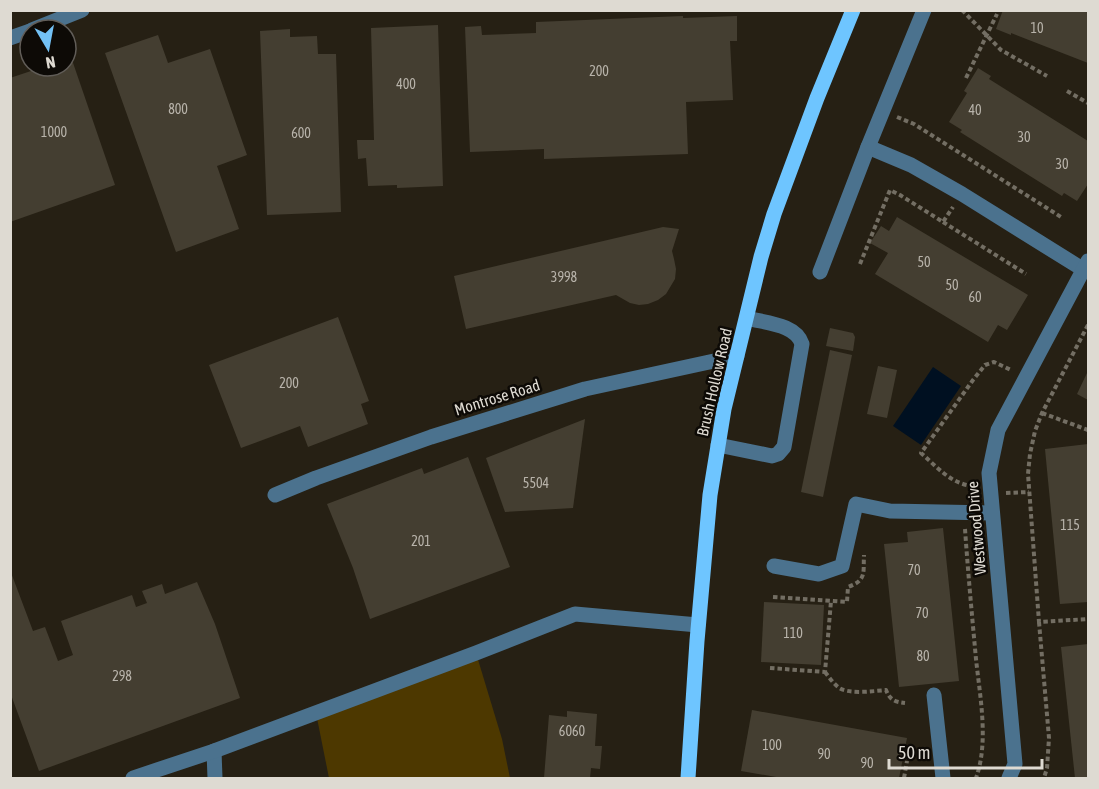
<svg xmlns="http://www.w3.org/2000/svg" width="1099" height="789" viewBox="0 0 1099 789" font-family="'Asap Condensed',sans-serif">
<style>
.green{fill:#4d3800}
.water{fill:#001021}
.building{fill:#443e31}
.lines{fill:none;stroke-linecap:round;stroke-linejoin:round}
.path{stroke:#736e63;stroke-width:4;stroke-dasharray:4.5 3;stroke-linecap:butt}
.minor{stroke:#4b728e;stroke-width:15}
.major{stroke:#6ec5ff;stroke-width:15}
.labels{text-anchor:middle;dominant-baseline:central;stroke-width:5;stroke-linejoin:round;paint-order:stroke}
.number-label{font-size:14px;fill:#b8b3aa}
.street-label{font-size:16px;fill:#dedad2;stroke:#0d0a06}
</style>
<rect width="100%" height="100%" fill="#262014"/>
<!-- green -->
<polygon class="green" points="476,653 502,739 510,778 329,778 316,713"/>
<!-- water -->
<polygon class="water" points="933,367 961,386 921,445 893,426"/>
<!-- building -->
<g class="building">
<polygon points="1003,10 1088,10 1088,63 1011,33 1011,35 996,29"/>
<polygon points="683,16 683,18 737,16 737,41 730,41 733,100 686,102 688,154 544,159 544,149 470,152 465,27 481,26 482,35 536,33 536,22"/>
<polygon points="438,25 443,186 397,188 397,185 368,186 366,158 358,159 357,140 374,140 371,28"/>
<polygon points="290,29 290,37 317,36 318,54 336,54 341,212 267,215 260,31"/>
<polygon points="158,35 168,63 210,49 247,155 217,166 239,229 176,252 105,53"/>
<polygon points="71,57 115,185 10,222 10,78 46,66 66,66 66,59"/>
<polygon points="978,68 991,76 989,79 1088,141 1088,184 1077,201 1064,193 1062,196 960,132 962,130 949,122 967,93 964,91"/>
<polygon points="897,217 1028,295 1007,330 998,325 988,342 875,274 888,253 870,243 881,226 889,231"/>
<polygon points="663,227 679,229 672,251 674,259 676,269 675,279 666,294 658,300 648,304 639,305 630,303 616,295 466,329 454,276"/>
<polygon points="338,317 369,401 361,404 368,424 308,447 300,426 241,448 209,365"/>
<polygon points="830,328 853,333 855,337 853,351 826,346"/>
<polygon points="830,350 852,355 823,497 801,492"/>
<polygon points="878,366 897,370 887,418 867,414"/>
<polygon points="1088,371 1088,400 1077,394"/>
<polygon points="585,419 573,508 505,512 486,458"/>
<polygon points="1088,444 1088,602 1060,604 1045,449"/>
<polygon points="468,457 510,567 370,619 353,568 327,504 422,468 424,474"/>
<polygon points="943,528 959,681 899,687 884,544 908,542 907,532"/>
<polygon points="10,570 33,631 45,627 58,661 73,655 61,621 132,595 136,607 147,603 142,591 162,584 165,594 197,582 215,624 240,698 39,771 10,692"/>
<polygon points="764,602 824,605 821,665 761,662"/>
<polygon points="1088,644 1088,778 1075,778 1061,647"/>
<polygon points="752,710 907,738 899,778 782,778 741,771"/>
<polygon points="567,711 597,714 595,746 602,746 600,769 591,768 590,778 544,778 549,715 567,717"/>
</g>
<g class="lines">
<!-- path -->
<g class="path">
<polyline points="962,10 1001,50 1047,76"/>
<polyline points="966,78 997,14"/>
<polyline points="1067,91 1088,103"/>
<polyline points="897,117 914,124 1061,217"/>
<polyline points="943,222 1026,274"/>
<polyline points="860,264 890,190 900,195 943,222 953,207"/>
<polyline points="1088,325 1042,413 1035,431 1030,454 1028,474 1039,622 1088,619"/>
<polyline points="1042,413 1088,430"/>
<path d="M974,486c-22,-1 -37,-19 -53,-33l52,-73 12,-15 9,-3 17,8"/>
<polyline points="1006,493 1029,492"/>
<path d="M965,529c3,43 7,87 11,130 4,38 13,83 0,119"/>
<path d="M773,597l74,5 1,-15c19,-7 15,-14 16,-32"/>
<polyline points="1039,622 1049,738 1047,768 1044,778"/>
<polyline points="770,668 825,672 831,601"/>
<path d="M825,672c4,5 8,11 13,15 9,8 36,4 48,3 4,10 9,12 19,13"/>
<polyline points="904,778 907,761"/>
</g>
<!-- minor -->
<g class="minor">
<polyline points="32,30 82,10"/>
<polyline points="10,38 30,31"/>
<polyline points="868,147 911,165 962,194 1084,270"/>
<polyline points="820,272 868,147 924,10"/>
<path d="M718,445l54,11 6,-2 6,-7 18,-103c-6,-20 -37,-21 -55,-26"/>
<polyline points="275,495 316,478 431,437 585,389 737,356"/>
<polyline points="774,566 819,574 842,566 856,504 890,511 992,513"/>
<polyline points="934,695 943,778"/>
<polyline points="214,751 215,778"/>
<polyline points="133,778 214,751 476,653 575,614 698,625"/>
<polyline points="1009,778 1015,764 989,473 998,430 1088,261"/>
</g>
<!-- major -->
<polyline class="major" points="688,778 697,641 710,495 724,409 761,257 774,214 817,98 853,10"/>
</g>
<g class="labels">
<!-- number labels -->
<g class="number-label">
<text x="1037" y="28">10</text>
<text x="599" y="71">200</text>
<text x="406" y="84">400</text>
<text x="178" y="109">800</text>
<text x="975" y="110">40</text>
<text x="54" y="132">1000</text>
<text x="301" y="133">600</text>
<text x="1024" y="137">30</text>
<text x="1062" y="164">30</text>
<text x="924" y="262">50</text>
<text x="564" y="277">3998</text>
<text x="952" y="285">50</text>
<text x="975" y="297">60</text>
<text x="289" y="383">200</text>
<text x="536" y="483">5504</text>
<text x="1070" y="525">115</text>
<text x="421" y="541">201</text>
<text x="914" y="570">70</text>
<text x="922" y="613">70</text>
<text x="793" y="633">110</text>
<text x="923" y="656">80</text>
<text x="122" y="676">298</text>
<text x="572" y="731">6060</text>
<text x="772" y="745">100</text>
<text x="824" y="754">90</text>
<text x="867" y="763">90</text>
</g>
<!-- street labels -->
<g class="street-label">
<text transform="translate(714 382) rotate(-77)">Brush Hollow Road</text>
<text transform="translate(497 397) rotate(-17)">Montrose Road</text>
<text transform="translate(976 528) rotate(-95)">Westwood Drive</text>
</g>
</g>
<!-- border -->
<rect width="1099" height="789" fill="none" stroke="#dedad2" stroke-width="24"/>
<!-- north arrow -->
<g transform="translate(48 48) rotate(170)"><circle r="28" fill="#0d0a06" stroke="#615d58" stroke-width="1.5"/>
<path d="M0-4.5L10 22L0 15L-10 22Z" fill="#73c1f5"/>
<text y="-9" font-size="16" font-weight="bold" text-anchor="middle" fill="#dedad2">N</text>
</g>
<!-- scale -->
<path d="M889 759v9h153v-9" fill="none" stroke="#dedad2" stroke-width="3"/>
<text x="898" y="759" font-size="18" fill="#dedad2" stroke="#0d0a06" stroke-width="4.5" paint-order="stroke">50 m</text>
</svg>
